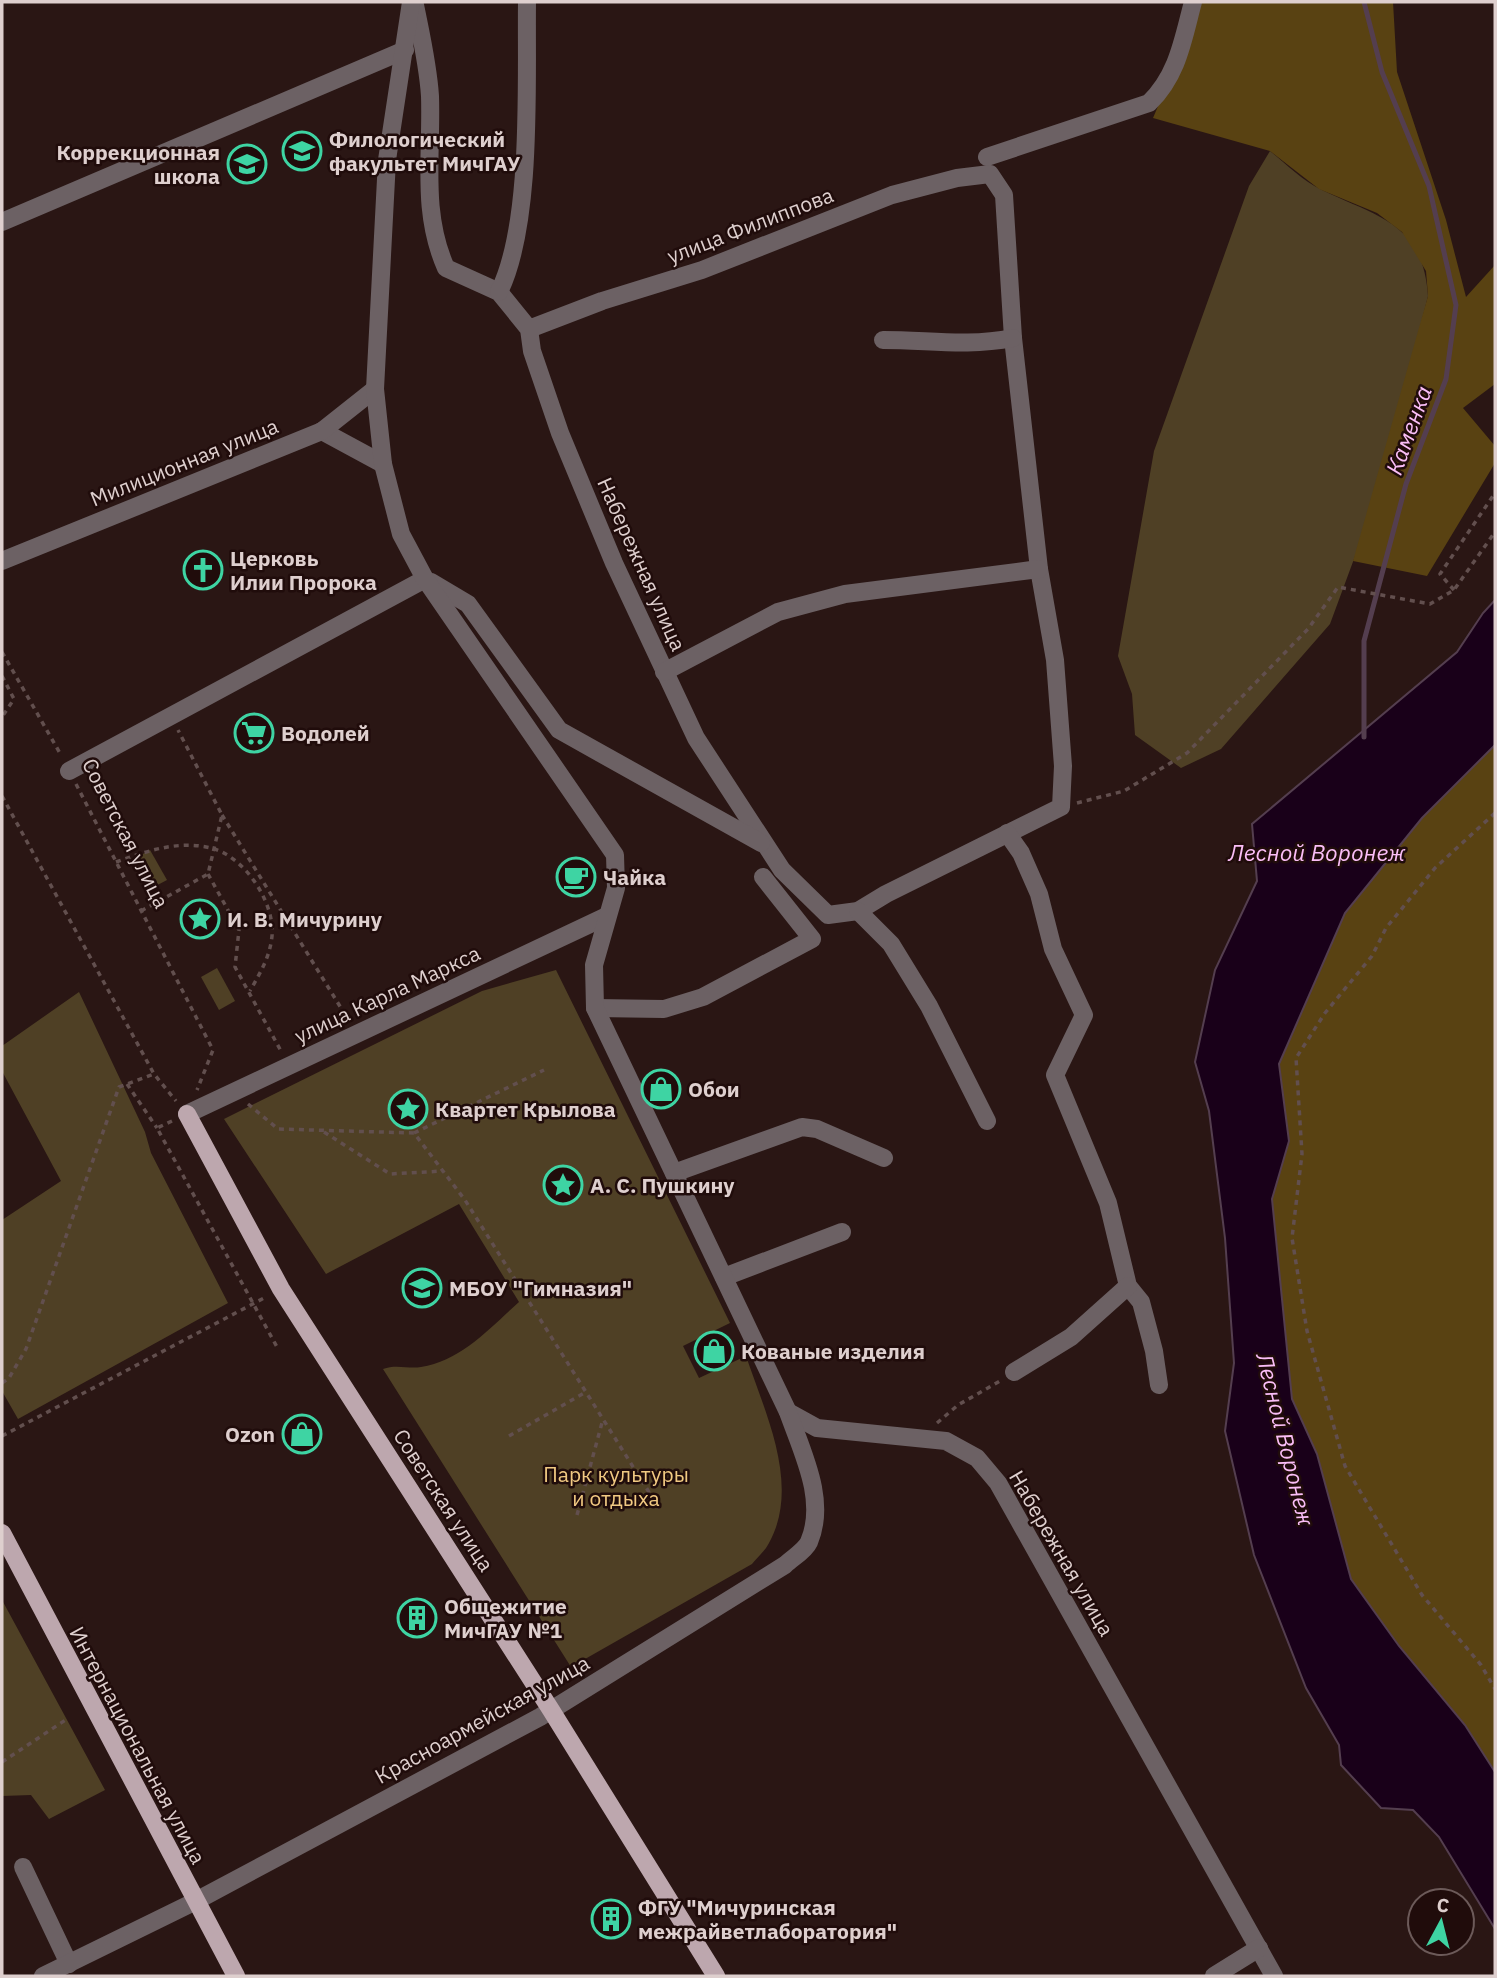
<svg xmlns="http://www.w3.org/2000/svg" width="1497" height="1978" viewBox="0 0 1497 1978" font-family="'IBM Plex Sans',sans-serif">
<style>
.green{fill:#4f4025}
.forest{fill:#594212}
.water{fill:#190019;stroke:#543e4f;stroke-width:2}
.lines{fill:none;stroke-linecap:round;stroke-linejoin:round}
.stream{stroke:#543e4f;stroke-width:5}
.path{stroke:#624f4e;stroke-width:3.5;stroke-dasharray:5 5;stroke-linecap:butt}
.minor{stroke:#6c6164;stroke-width:18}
.major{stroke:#bda7ae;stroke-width:18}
.labels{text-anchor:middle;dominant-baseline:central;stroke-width:5;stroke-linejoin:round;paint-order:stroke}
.poi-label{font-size:21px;font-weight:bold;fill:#decfce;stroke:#200c0b;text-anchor:start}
.street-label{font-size:21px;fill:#decfce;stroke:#200c0b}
.park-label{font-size:21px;fill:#f1c982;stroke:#200c0b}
.water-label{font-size:23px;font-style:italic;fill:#fabef7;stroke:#200c0b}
</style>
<rect width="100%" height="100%" fill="#2a1614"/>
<!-- green -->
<g class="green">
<path d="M1270,151c16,13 33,30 52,39 55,27 101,32 106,106l-50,198 -48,130 -109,125 -40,19 -46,-33 -3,-41 -14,-38 36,-205 95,-265z"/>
<polygon points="150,850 167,880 150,889 134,859"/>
<polygon points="217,968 235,1001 219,1010 201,977"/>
<path d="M556,970l174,353 -47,23 16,32 47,-22c19,57 55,129 23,187 -4,8 -12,15 -17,21l-181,103 -188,-298c13,-5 25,0 38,-2 40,-6 69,-39 98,-65l-60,-98 -133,70 -102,-155 258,-128z"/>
<polygon points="79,992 145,1132 151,1153 228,1303 18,1419 2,1391 2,1220 61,1181 2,1071 2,1046"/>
<polygon points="2,1600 105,1790 49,1819 31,1795 2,1796"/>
</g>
<!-- forest -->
<g class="forest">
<polygon points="1202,2 1393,2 1397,72 1446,220 1466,297 1495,265 1495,384 1463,408 1495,446 1495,463 1427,576 1353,561 1428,296 1426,271 1402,232 1377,213 1319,189 1270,151 1153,118"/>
<polygon points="1495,745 1495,1773 1465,1725 1398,1646 1351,1579 1317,1454 1292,1399 1272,1199 1289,1141 1279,1064 1345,913 1422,818"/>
</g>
<!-- water -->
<polygon class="water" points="1495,600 1495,745 1422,818 1345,913 1279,1064 1289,1141 1272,1199 1292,1399 1317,1454 1351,1579 1399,1646 1465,1725 1495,1772 1495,1929 1439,1837 1413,1810 1381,1808 1341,1765 1339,1745 1306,1688 1254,1555 1225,1431 1234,1363 1225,1238 1209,1111 1195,1062 1215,970 1257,881 1252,824 1457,652 1483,613"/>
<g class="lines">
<!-- stream -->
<polyline class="stream" points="1364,737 1364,641 1406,484 1446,379 1456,305 1429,186 1382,72 1364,2"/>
<!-- path -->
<g class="path">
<polyline points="1454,590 1440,574 1495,493"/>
<polyline points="2,652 61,755"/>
<polyline points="2,676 14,699 2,717"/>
<polyline points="76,784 213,1050 197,1090"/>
<polyline points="2,796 154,1074 176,1101"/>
<polyline points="1077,803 1124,791 1187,753 1308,629 1338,587 1430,604 1454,590 1495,532"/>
<polyline points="1495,813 1435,868 1386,928 1372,956 1325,1013 1296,1058 1302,1154 1292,1238 1307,1331 1345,1466 1422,1595 1481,1665 1495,1689"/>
<polyline points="222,815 349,1021"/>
<path d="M116,862c31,-11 62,-22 95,-14 33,8 64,54 61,88 -2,21 -12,37 -22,55"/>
<polyline points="208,874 239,930 235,967 281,1051"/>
<polyline points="141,911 208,874 222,815 178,730"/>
<polyline points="127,1084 157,1128"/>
<polyline points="248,1104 278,1129 414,1133 465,1200 659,1508"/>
<polyline points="172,1121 157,1128 277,1347"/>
<polyline points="324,1132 390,1174 443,1171"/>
<polyline points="414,1133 544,1070"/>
<polyline points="2,1383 9,1378 26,1349 119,1087 154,1074"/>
<polyline points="937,1423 958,1405 1000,1381"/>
<polyline points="2,1436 266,1297"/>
<polyline points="509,1436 586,1392"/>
<polyline points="577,1515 603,1419"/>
<polyline points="2,1762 67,1719"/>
</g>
<!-- minor -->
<g class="minor">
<path d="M415,5c6,30 13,60 15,91 2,60 -9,116 16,172l53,24 30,37 3,22 28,82 54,130 82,175 86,132 46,45 30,-4 28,-17 175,-87 2,-41 -8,-106 -16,-91 -26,-231 -9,-143 -14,-21 -33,4 -65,17 -190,75 -100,31 -73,28"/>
<path d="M987,157l162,-54c29,-28 34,-64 44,-101"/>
<polyline points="2,222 405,50"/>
<path d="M499,292c34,-69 27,-211 28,-290"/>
<path d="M883,340c47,0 83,7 130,-2"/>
<polyline points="322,431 383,464"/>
<polyline points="2,561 322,431 375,389"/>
<polyline points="431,582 468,604 559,730 761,843"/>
<polyline points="664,672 778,612 845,594 1039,569"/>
<polyline points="69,771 425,579"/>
<polyline points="1007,833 1021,853 1039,894 1053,949 1084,1015 1055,1075 1108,1203 1128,1286 1141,1302 1154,1351 1159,1385"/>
<polyline points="858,911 891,944 929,1006 987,1121"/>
<polyline points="595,1008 664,1009 703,997 812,939 763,877"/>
<polyline points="187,1114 607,916"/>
<polyline points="674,1173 802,1127 817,1129 884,1158"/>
<polyline points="724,1277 842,1232"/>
<polyline points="1014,1372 1071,1337 1128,1286"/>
<polyline points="788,1412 817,1428 946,1441 977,1458 998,1483 1274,1976"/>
<polyline points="23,1867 69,1964"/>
<path d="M43,1976l151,-74 346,-185 245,-152c7,-7 20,-14 24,-23 18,-42 -7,-90 -21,-130l-193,-404 -1,-43 22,-77 -1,-33 -190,-276 -24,-45 -18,-70 -8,-75 12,-229 24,-158"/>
<polyline points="1214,1976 1259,1948"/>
</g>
<!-- major -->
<g class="major">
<polyline points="187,1114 281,1289 551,1710 716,1976"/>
<polyline points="2,1533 236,1976"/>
</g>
</g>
<!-- icons -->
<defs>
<symbol id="university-ring" viewBox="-11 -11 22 22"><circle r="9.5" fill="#200c0b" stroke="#3ed4a3" stroke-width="1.5"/><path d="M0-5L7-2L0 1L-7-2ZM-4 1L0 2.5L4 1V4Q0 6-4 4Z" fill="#3ed4a3"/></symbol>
<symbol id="school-ring" viewBox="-11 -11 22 22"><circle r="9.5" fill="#200c0b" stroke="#3ed4a3" stroke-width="1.5"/><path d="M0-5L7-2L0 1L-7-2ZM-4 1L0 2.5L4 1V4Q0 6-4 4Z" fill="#3ed4a3"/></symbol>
<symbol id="church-ring" viewBox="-11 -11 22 22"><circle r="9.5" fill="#200c0b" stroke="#3ed4a3" stroke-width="1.5"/><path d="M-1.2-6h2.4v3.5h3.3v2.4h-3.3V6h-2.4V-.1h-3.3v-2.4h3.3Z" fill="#3ed4a3"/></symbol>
<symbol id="supermarket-ring" viewBox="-11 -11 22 22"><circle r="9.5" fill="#200c0b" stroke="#3ed4a3" stroke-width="1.5"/><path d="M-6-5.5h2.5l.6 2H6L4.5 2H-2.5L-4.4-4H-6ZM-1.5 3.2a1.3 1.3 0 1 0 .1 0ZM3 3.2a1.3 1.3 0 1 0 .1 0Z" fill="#3ed4a3"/></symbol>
<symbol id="cafe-ring" viewBox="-11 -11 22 22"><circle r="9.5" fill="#200c0b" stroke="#3ed4a3" stroke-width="1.5"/><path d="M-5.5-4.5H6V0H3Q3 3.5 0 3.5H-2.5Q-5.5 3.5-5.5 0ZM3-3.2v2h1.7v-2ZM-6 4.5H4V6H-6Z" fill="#3ed4a3"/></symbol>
<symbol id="sight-ring" viewBox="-11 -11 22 22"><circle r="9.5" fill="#200c0b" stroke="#3ed4a3" stroke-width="1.5"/><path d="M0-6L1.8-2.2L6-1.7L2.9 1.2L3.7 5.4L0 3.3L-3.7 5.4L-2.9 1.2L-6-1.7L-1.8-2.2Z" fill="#3ed4a3"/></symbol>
<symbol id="shop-ring" viewBox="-11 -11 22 22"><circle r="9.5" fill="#200c0b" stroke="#3ed4a3" stroke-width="1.5"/><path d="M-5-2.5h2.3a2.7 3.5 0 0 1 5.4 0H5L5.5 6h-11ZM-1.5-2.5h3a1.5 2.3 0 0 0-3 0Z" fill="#3ed4a3"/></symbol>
<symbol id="building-ring" viewBox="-11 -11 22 22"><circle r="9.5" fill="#200c0b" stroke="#3ed4a3" stroke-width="1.5"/><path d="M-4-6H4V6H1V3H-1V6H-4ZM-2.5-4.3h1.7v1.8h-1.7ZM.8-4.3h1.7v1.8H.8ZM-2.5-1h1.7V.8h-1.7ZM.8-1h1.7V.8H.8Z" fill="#3ed4a3"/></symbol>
</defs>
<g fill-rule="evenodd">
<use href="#university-ring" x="280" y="129" width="44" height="44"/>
<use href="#school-ring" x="225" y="142" width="44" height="44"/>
<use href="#church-ring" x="181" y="548" width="44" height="44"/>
<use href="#supermarket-ring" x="232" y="711" width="44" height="44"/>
<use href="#cafe-ring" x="554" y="855" width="44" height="44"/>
<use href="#sight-ring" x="178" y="897" width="44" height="44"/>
<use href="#shop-ring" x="639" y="1067" width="44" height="44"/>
<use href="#sight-ring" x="386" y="1087" width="44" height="44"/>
<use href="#sight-ring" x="541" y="1163" width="44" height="44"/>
<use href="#school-ring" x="400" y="1266" width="44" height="44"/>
<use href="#shop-ring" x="692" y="1329" width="44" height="44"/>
<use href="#shop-ring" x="280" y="1412" width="44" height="44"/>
<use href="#building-ring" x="395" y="1596" width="44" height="44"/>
<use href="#building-ring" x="589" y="1897" width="44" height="44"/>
</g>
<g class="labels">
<!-- poi labels -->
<g class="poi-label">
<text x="329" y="139">Филологический<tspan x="329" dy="24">факультет МичГАУ</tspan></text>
<text x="220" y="152" text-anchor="end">Коррекционная<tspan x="220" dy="24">школа</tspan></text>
<text x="230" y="558">Церковь<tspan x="230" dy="24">Илии Пророка</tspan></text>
<text x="281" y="733">Водолей</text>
<text x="603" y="877">Чайка</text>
<text x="227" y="919">И. В. Мичурину</text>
<text x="688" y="1089">Обои</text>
<text x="435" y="1109">Квартет Крылова</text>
<text x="590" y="1185">А. С. Пушкину</text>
<text x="449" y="1288">МБОУ "Гимназия"</text>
<text x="741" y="1351">Кованые изделия</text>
<text x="275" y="1434" text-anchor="end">Ozon</text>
<text x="444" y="1606">Общежитие<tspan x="444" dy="24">МичГАУ №1</tspan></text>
<text x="638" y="1907">ФГУ "Мичуринская<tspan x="638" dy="24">межрайветлаборатория"</tspan></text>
</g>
<!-- street labels -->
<g class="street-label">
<text transform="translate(750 225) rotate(-21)">улица Филиппова</text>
<text transform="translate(184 462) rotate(-22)">Милиционная улица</text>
<text transform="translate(642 564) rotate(66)">Набережная улица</text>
<text transform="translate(126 833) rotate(63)">Советская улица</text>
<text transform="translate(387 994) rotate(-25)">улица Карла Маркса</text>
<text transform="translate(444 1500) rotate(57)">Советская улица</text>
<text transform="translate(1062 1553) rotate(60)">Набережная улица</text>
<text transform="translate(482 1719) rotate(-29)">Красноармейская улица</text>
<text transform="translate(138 1745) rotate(62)">Интернациональная улица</text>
</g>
<!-- park labels -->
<g class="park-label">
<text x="616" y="1474">Парк культуры<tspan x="616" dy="24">и отдыха</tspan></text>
</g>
<!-- water labels -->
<g class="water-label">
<text transform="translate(1408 430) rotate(-70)">Каменка</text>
<text x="1317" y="852">Лесной Воронеж</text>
<text transform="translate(1286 1439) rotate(76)">Лесной Воронеж</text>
</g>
</g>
<!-- border -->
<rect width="1497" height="1978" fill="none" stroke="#decfce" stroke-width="7"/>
<!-- north arrow -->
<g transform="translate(1441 1922) rotate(7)"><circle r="33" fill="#200c0b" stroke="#6c5a59" stroke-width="2"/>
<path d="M0-5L12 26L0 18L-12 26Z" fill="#3ed4a3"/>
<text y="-10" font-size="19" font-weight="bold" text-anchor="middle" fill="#decfce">С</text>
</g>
</svg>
